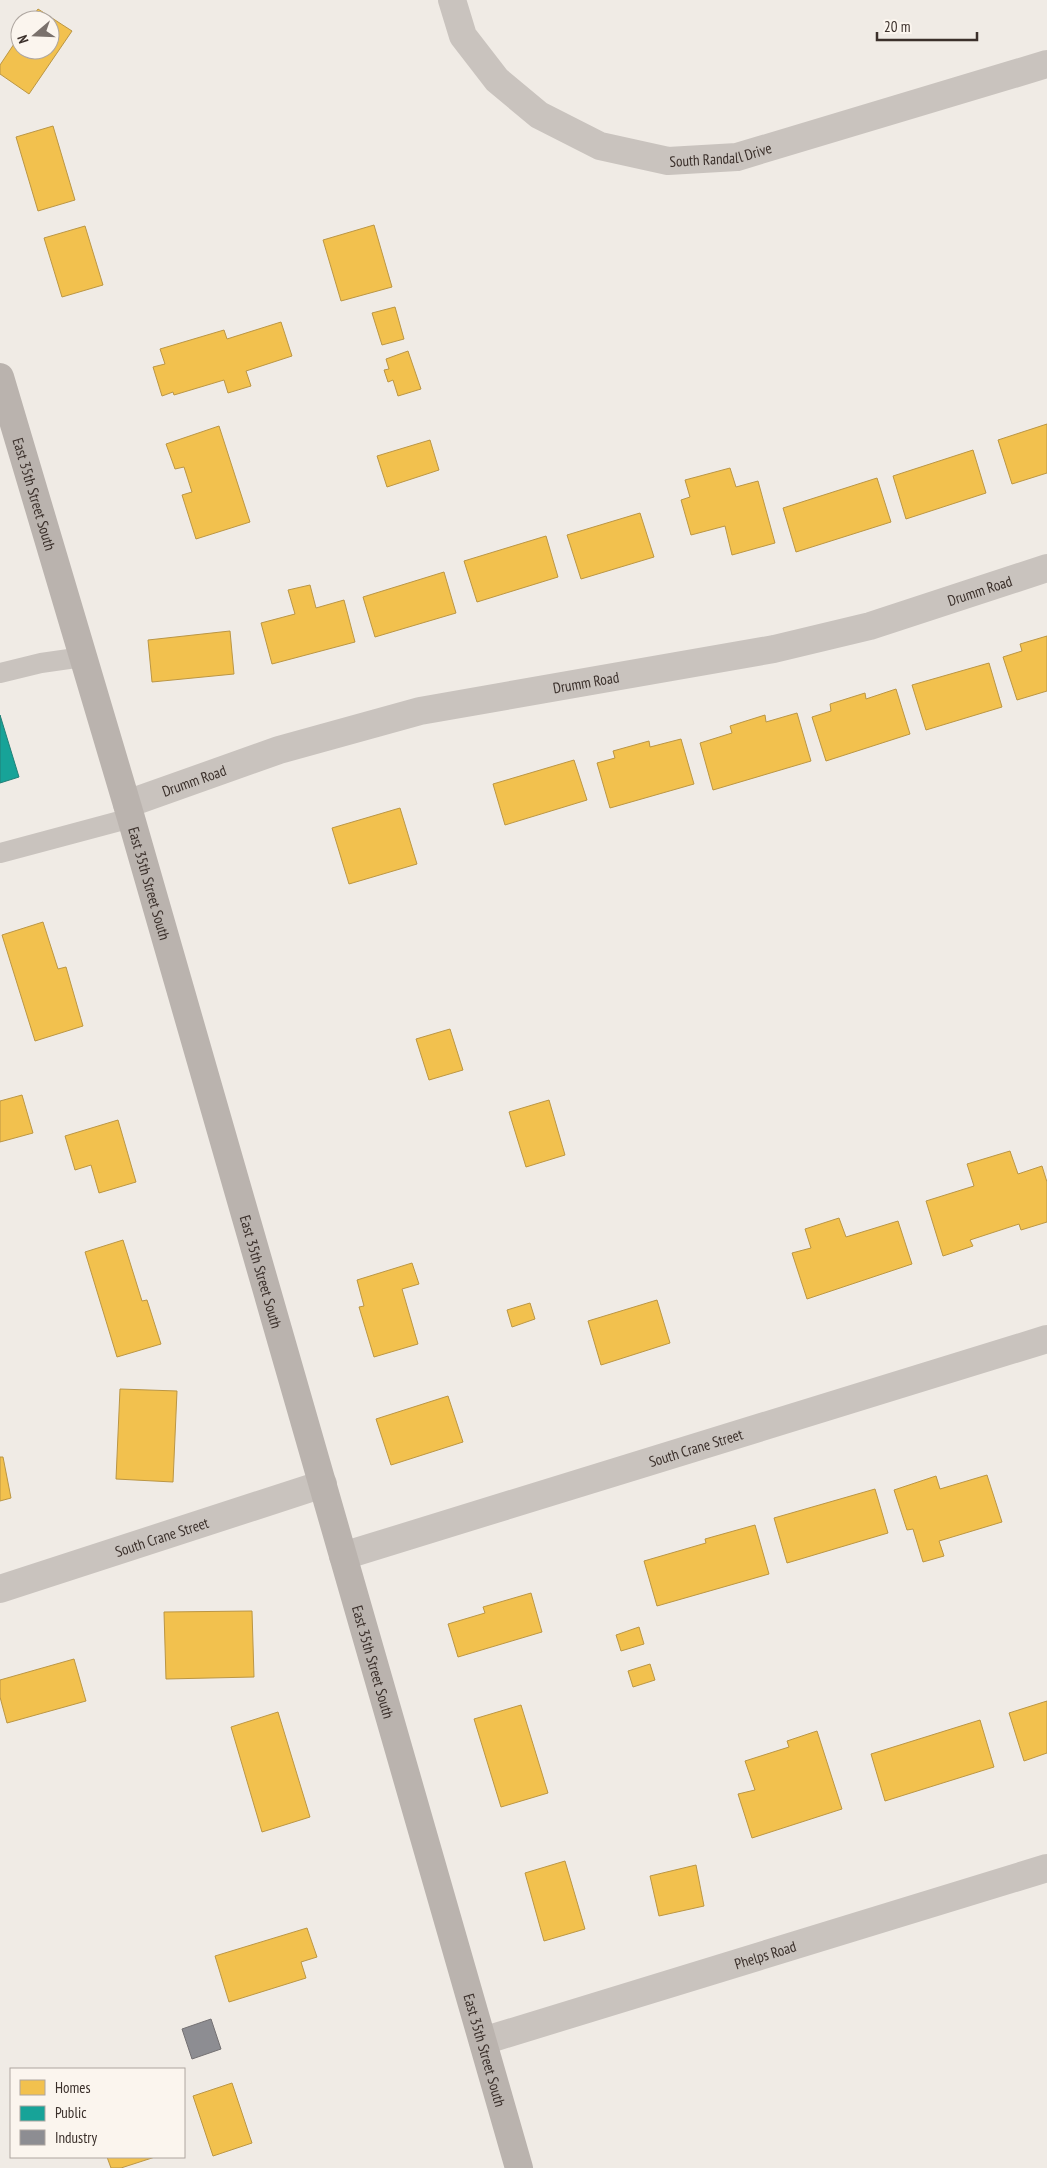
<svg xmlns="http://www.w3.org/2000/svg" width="1047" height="2168" viewBox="0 0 1047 2168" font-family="'PT Sans Narrow',sans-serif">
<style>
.homes{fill:#f2c14e;stroke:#bb9644}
.public{fill:#17a398;stroke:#228077}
.industry{fill:#8d8d92;stroke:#747173}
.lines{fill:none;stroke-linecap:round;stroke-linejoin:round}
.service{stroke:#c9c3be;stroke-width:20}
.minor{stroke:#c9c3be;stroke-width:28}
.tertiary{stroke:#c9c3be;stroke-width:28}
.secondary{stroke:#bab3ae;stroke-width:28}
.labels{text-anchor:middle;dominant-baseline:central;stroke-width:5;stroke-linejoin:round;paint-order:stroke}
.street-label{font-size:15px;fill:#3b302b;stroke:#fbf5ee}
</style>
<rect width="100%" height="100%" fill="#f0ebe5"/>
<!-- homes -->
<g class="homes">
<polygon points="38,9 72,31 29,94 0,74 0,65 20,35 20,50 50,50 50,20 30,20"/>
<polygon points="53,126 75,200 38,211 16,137"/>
<polygon points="374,225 392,287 341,301 323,240"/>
<polygon points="85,226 103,285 62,297 44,238"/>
<polygon points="395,307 404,339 382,345 372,313"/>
<polygon points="281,322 292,356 246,371 251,386 228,393 224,380 174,395 173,392 162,396 153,367 165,364 160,349 224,330 227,339"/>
<polygon points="408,351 421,389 398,396 393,380 388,382 384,370 389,369 386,359"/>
<polygon points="1047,424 1047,473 1012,484 998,440"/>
<polygon points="219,426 250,522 196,539 182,495 192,492 184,467 175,469 166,444"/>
<polygon points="430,440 439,470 387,487 377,456"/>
<polygon points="973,450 986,493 906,519 893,476"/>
<polygon points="730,468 736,487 758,481 775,543 732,555 725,526 691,535 681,500 690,497 685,480"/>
<polygon points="877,478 891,522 796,552 783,508"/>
<polygon points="640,513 654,557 581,579 567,535"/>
<polygon points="546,536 558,577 477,602 464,561"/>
<polygon points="444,572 456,613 375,637 363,597"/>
<polygon points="310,585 316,608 344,600 355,642 272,664 261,623 295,614 288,590"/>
<polygon points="230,631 234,674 152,682 148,640"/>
<polygon points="1047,636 1047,691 1017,700 1003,657 1022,651 1020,644"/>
<polygon points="989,663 1002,707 926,730 912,685"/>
<polygon points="896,689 910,734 826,761 812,717 831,711 830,704 865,693 866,699"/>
<polygon points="797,713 811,761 713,790 700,743 732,733 730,726 765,715 766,722"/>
<polygon points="681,739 694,784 610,808 597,763 615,758 613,751 649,741 650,747"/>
<polygon points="574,760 587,800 505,825 493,784"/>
<polygon points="400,808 417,864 349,884 332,828"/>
<polygon points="43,922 58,969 66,967 83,1026 35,1041 2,935"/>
<polygon points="450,1029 463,1070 429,1080 416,1039"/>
<polygon points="22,1095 33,1133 0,1142 0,1101"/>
<polygon points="549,1100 565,1155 526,1167 509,1112"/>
<polygon points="118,1120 136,1182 99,1193 91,1165 75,1170 65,1136"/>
<polygon points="1010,1151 1018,1174 1042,1166 1047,1182 1047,1222 1021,1230 1019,1224 970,1240 973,1246 943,1256 926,1201 974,1186 967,1164"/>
<polygon points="839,1218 846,1237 898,1221 912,1264 807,1299 792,1253 811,1248 805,1229"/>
<polygon points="123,1240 142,1301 147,1300 161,1344 117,1357 85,1252"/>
<polygon points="412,1263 419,1284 402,1289 418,1344 374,1357 359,1307 364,1306 357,1280"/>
<polygon points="657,1300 670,1343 601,1365 588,1321"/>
<polygon points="530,1303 535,1319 512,1327 507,1310"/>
<polygon points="120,1389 177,1391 173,1482 116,1479"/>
<polygon points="448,1396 463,1442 391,1465 376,1419"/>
<polygon points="0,1457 3,1457 11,1498 0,1501"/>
<polygon points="987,1475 1002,1522 939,1541 944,1556 923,1562 913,1529 907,1530 894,1490 936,1476 940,1489"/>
<polygon points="875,1489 888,1533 787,1563 774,1518"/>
<polygon points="755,1525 769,1574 657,1606 644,1561 706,1543 705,1539"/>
<polygon points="531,1593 542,1632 458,1657 448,1624 485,1613 483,1607"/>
<polygon points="252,1611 254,1677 166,1679 164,1612"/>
<polygon points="639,1627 644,1644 621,1651 616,1635"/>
<polygon points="74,1659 86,1701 7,1723 0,1697 0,1680"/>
<polygon points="650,1664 655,1680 633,1687 628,1671"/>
<polygon points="1047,1701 1047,1753 1024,1761 1009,1713"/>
<polygon points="521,1705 548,1793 501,1807 474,1719"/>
<polygon points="278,1712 310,1817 262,1832 231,1727"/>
<polygon points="980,1720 994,1767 885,1801 871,1754"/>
<polygon points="817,1731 842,1809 752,1838 738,1794 755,1790 745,1761 789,1747 787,1741"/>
<polygon points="565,1861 585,1929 544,1941 525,1873"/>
<polygon points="696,1865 704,1906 659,1916 650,1876"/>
<polygon points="307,1928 317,1957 301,1962 306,1978 229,2002 215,1956"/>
<polygon points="232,2083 252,2143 213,2156 193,2096"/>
<polygon points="107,2157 155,2157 121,2168 111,2168"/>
</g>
<!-- public -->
<polygon class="public" points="0,715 19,777 0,783"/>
<!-- industry -->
<polygon class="industry" points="211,2019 221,2049 192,2059 182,2029"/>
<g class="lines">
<!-- service -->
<g class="service">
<polyline points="0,673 41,663 83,657"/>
<polyline points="0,853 131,818"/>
</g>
<!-- minor -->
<g class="minor">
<path id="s1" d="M452,0l11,36 34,44 42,35 61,31 68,15 69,-4 310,-93"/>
<path id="s2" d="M127,804l152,-54 141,-39 354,-62 96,-23 177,-58"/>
<path id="s3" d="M343,1556l704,-217"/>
<path id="s4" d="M0,1589l323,-105"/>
</g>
<!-- tertiary -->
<path class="tertiary" id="s5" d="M483,2041l564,-173"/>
<!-- secondary -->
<path class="secondary" id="s6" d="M0,377l131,441 388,1350"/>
</g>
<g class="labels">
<!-- street labels -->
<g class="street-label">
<text stroke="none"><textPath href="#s1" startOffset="339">South Randall Drive</textPath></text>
<text stroke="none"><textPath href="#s6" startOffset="122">East 35th Street South</textPath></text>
<text stroke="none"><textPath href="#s2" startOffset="881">Drumm Road</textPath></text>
<text stroke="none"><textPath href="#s2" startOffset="476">Drumm Road</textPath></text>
<text stroke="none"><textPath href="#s2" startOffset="71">Drumm Road</textPath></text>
<text stroke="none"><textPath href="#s6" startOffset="528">East 35th Street South</textPath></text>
<text stroke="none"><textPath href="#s6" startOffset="932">East 35th Street South</textPath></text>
<text stroke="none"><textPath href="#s3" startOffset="369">South Crane Street</textPath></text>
<text stroke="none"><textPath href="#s4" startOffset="170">South Crane Street</textPath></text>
<text stroke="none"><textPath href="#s6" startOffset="1338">East 35th Street South</textPath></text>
<text stroke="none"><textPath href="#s5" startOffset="295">Phelps Road</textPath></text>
<text stroke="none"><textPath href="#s6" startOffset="1742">East 35th Street South</textPath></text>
</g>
</g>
<!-- legend -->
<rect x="10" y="2068" width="175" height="90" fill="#fbf5ee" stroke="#aea6a0"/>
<rect x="20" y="2080" width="25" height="15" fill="#f2c14e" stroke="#aea6a0"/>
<text x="55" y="2093" font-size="15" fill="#3b302b">Homes</text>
<rect x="20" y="2106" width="25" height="15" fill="#17a398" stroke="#aea6a0"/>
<text x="55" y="2118" font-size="15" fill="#3b302b">Public</text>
<rect x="20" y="2130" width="25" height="15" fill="#8d8d92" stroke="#aea6a0"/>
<text x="55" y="2143" font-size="15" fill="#3b302b">Industry</text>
<!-- north arrow -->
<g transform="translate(35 35) rotate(251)"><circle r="24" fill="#fbf5ee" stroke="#aea6a0"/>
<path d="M0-4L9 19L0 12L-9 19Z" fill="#7a716c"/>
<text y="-8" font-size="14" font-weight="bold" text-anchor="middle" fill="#3b302b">N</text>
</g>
<!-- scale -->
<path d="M877 32v8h100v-8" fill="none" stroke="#3b302b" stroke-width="2.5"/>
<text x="884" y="32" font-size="15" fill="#3b302b" stroke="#fbf5ee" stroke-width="4" paint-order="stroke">20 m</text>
</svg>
